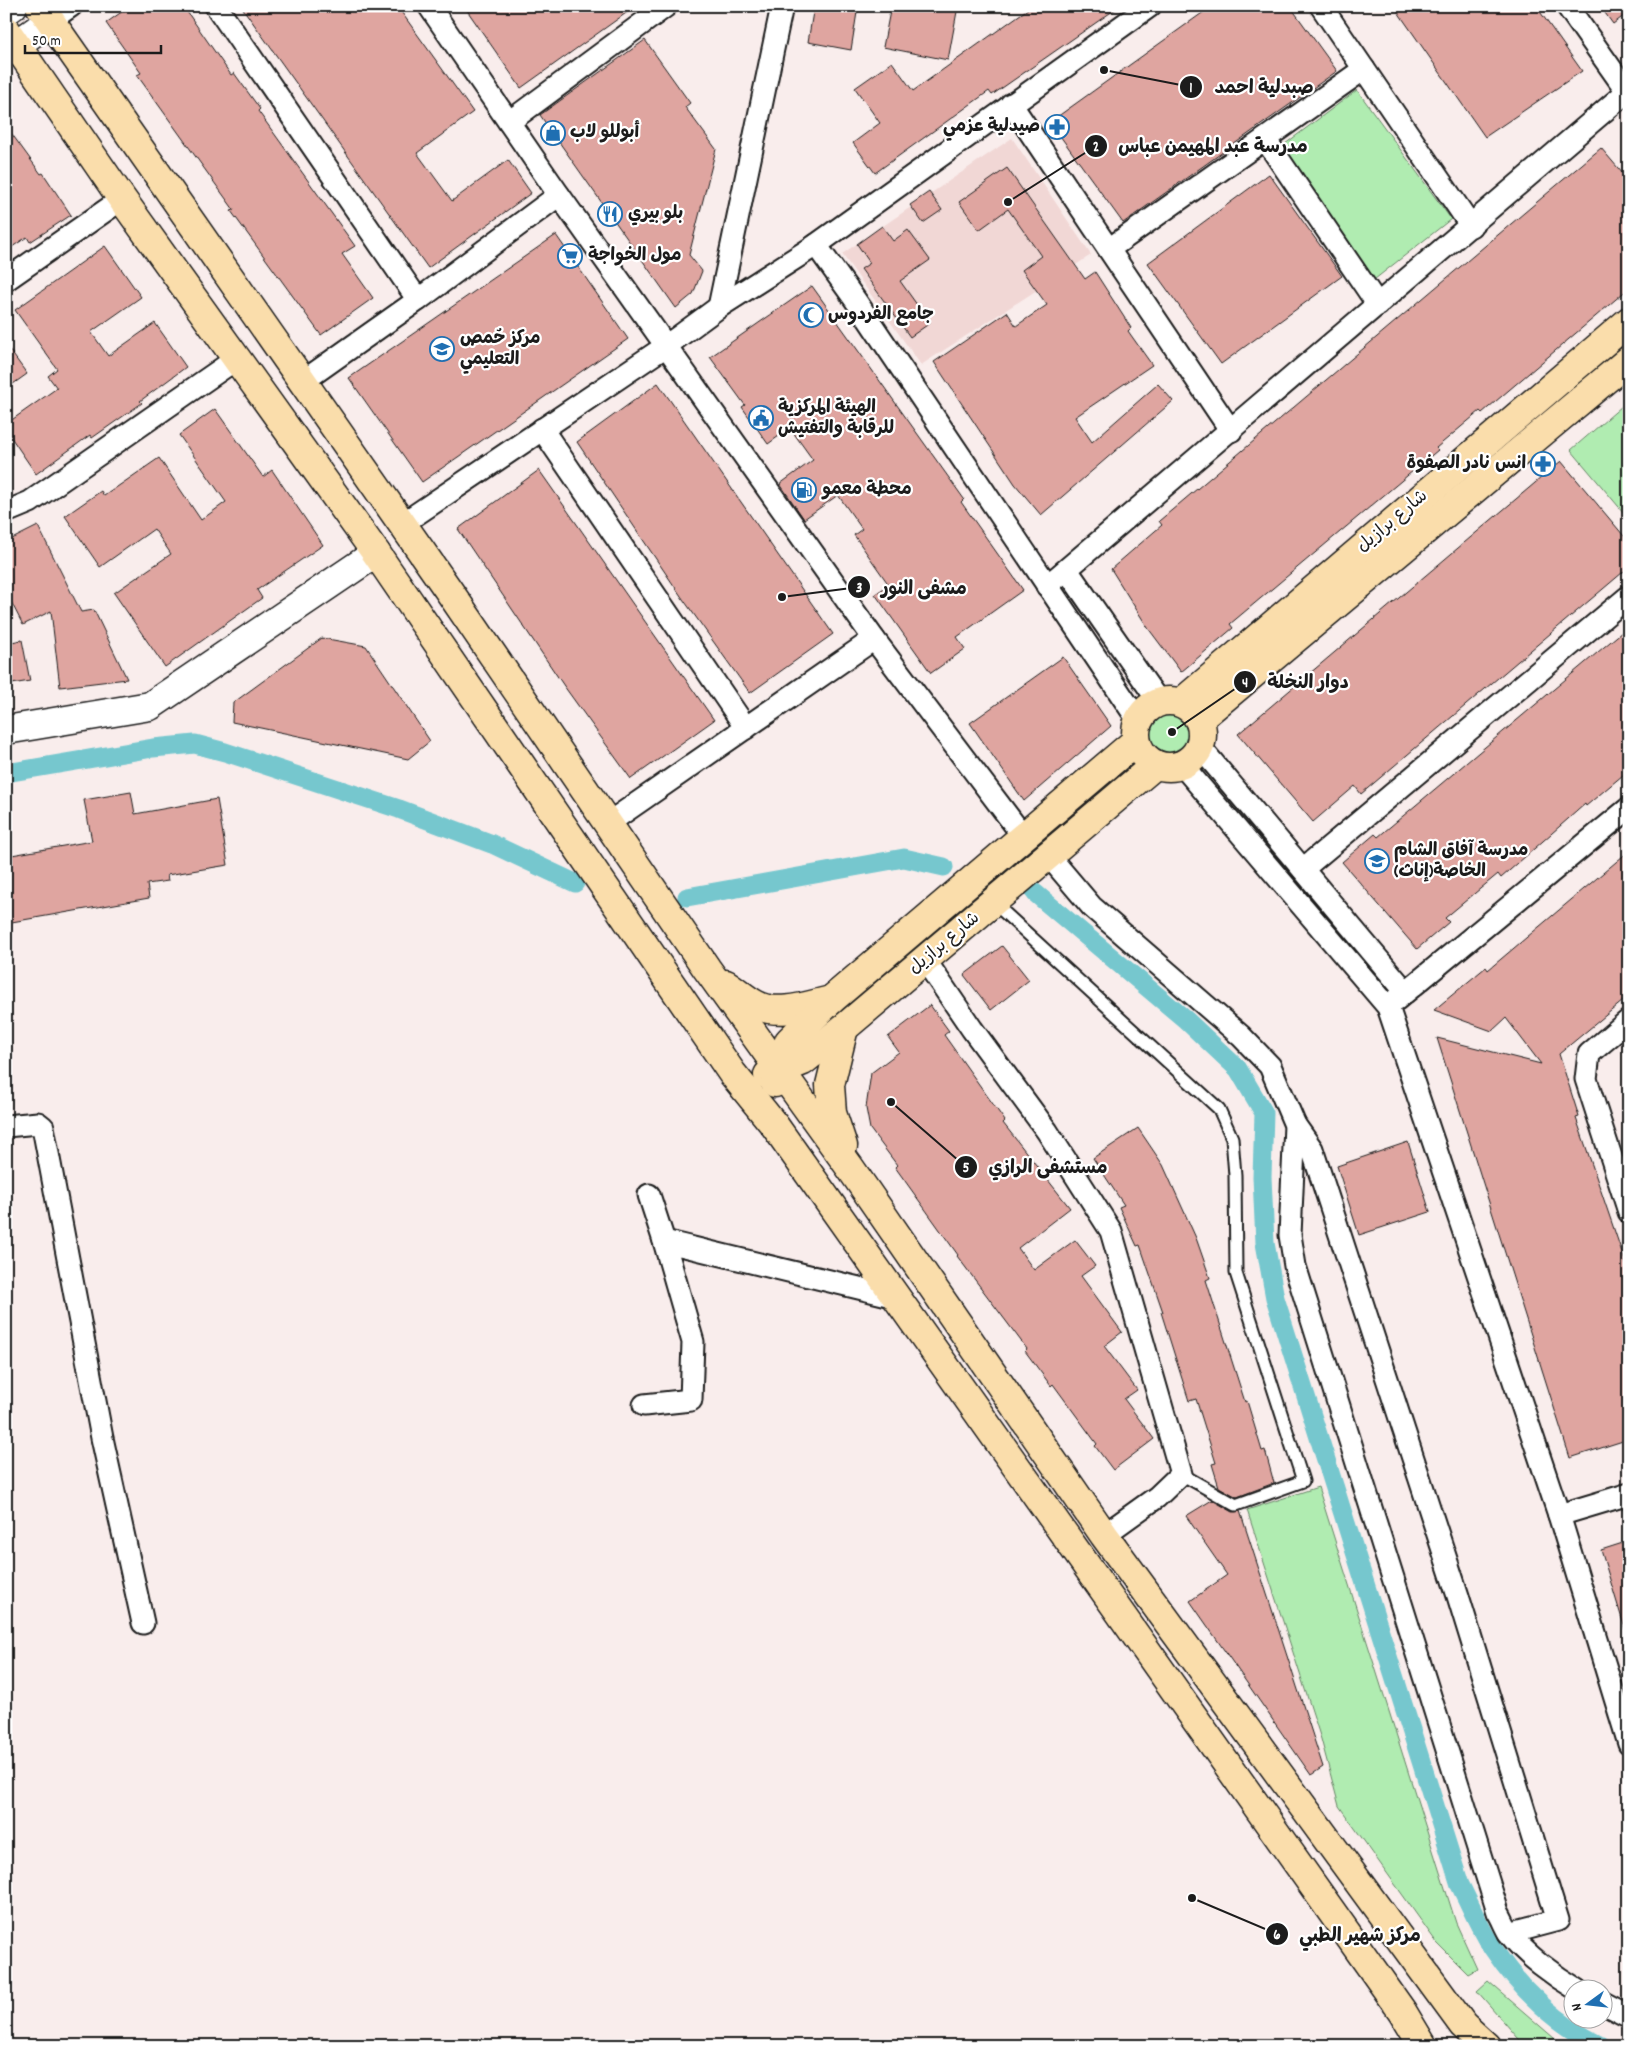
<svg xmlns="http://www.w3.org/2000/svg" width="1635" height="2052" viewBox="0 0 1635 2052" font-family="Dekko,'Playpen Sans Arabic',sans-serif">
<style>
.built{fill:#f1d7d5}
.green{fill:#b0ecb1;stroke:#668466}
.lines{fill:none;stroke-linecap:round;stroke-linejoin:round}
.canal{stroke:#76c7ce;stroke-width:19}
.building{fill:#dfa5a0;stroke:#1c1c1c}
.lane-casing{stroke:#1c1c1c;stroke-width:15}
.street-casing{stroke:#1c1c1c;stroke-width:25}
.secondary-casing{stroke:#1c1c1c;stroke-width:31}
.highway-casing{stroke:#1c1c1c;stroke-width:31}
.lane{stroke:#fff;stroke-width:11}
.street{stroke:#fff;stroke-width:21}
.secondary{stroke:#fff;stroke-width:28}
.highway{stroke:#faddab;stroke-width:28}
.labels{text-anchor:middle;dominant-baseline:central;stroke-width:4.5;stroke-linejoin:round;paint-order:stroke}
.poi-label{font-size:18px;font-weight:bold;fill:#1c1c1c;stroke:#fff;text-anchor:start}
.street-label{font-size:18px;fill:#1c1c1c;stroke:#fff}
.leader{fill:none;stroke:#1c1c1c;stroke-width:2}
.callout-dot{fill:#1c1c1c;stroke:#fff;stroke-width:2}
.mark-label{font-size:15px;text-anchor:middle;font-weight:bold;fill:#fff}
.callout-label{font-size:19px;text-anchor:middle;font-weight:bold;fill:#1c1c1c;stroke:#fff;stroke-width:4.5;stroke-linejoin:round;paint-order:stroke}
</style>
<rect width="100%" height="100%" fill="#f9edec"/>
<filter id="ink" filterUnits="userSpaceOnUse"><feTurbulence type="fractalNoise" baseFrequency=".02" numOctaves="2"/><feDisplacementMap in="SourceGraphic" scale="10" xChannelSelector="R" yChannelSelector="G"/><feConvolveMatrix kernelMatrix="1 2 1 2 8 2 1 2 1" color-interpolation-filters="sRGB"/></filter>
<g filter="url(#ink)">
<!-- built -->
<polygon class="built" points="1012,138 1091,255 921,365 842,254"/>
<!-- green -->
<g class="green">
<polygon points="1357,90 1451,219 1370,283 1281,147"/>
<polygon points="1629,400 1629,519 1571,450"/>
<circle cx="1169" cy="734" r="19"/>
<polygon points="1318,1487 1456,1923 1477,1969 1468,1974 1437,1943 1339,1806 1321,1739 1247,1510"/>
<polygon points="1488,1981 1562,2045 1564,2046 1525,2046 1477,1991"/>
</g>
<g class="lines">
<!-- canal -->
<g class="canal">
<polyline points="6,773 153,748 195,744 225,752 399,809 492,844 575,883"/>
<path d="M1035,893l151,127 52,49 26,44 -2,64 3,66 10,55 185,587c11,21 20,45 34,65 27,40 64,75 107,96"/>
<polyline points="687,897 904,858 944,867"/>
</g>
</g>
<!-- building -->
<g class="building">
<polygon points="130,6 183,6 231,75 234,73 260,109 258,111 355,246 342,254 373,298 321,335 231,211 234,210 137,75 141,73 106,23"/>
<polygon points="241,6 397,6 473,112 417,153 452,201 508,160 531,193 428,268"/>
<polygon points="464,6 636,6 521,88"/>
<polygon points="814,6 858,6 851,50 808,42"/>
<polygon points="891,6 958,6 948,60 883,47"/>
<polygon points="1032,6 1120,6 992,95 989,91 875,173 853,143 880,123 855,88 892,62 913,91"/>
<polygon points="1212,6 1290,6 1337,71 1123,223 1050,122"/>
<polygon points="1407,6 1536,6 1582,71 1485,137 1398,12"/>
<polygon points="1600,6 1629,6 1629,12 1613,24"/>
<polygon points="645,40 690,103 685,107 716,149 689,255 702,271 693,294 676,308 540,115"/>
<polygon points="6,126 41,174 43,173 71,215 30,242 27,237 6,251"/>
<polygon points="1601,148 1629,181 1629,288 1482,413 1480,411 1436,448 1438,450 1230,624 1233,628 1181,672 1148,628 1111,569 1162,525 1159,521"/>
<polygon points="1007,168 1085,279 1095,272 1131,328 1128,331 1152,365 1075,417 1092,442 1158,384 1173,401 1041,515 1015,484 934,362 1007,312 1016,326 1047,305 1022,270 1041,256 1008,209 979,230 959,202"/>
<polygon points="1269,174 1342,276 1221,364 1148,263"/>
<polygon points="929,192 942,210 923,223 910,205"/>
<polygon points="882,226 893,241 908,230 930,260 900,281 930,323 910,337 861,269 870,263 857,244"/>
<polygon points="556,235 628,339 422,482 349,378"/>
<polygon points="105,246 141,297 91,332 108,356 155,323 186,367 140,401 142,403 92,438 90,435 36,474 6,430 6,424 57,388 48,376 57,369 15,310"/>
<polygon points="812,286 964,499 961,502 1023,590 957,637 965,649 931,673 875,594 889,585 854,535 862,529 838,495 804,519 780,484 813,460 790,428 768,444 742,407 745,405 710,357"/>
<polygon points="6,345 27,374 6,389"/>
<polygon points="658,383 833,634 750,693 683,599 577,442"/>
<polygon points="215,409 263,477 272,470 323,545 257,590 262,598 165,667 114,593 171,554 154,529 100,567 65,516 101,491 104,496 159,458 201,520 226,502 179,435"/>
<polygon points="1561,461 1629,542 1629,567 1361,794 1355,786 1313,822 1238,734"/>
<polygon points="539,470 714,720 631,779 564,686 458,529"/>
<polygon points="38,526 81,612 94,610 127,679 60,687 51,611 23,625 6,592 6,542"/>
<polygon points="1629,626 1629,770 1586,806 1585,804 1501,878 1498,874 1445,918 1449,922 1417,949 1342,862 1375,834 1378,837"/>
<polygon points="322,638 366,646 430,741 408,759 232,722 233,703"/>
<polygon points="22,640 30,681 6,685 6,643"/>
<polygon points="1063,657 1111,726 1024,801 970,723"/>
<polygon points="131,792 135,814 217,799 228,865 167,875 168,881 147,884 149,898 6,923 6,856 92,841 84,800"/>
<polygon points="1629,851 1629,996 1559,1054 1579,1117 1576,1118 1629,1273 1629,1439 1570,1458 1437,1038 1541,1064 1506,1018 1492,1031 1434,1010 1486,967 1488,970"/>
<polygon points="1002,946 1029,980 991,1010 964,975"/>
<polygon points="930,1005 949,1031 944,1035 1005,1121 1003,1123 1070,1208 1018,1248 1034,1270 1075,1240 1095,1266 1081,1276 1122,1332 1104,1346 1137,1390 1124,1399 1154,1439 1113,1470 1095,1446 1097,1444 1053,1384 1051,1386 1025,1351 1027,1349 957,1256 958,1255 895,1167 897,1165 870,1129 866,1108 871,1073 899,1052 888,1037"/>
<polygon points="1138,1128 1163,1165 1196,1238 1210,1278 1206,1280 1245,1402 1247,1401 1262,1451 1265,1450 1274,1483 1237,1497 1219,1487 1212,1464 1216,1463 1196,1399 1189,1401 1161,1312 1163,1312 1140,1245 1137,1246 1119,1207 1124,1205 1093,1158"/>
<polygon points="1408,1142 1430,1212 1359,1235 1337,1166"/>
<polygon points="1212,1500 1233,1512 1240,1511 1323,1767 1311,1775 1190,1601 1227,1575 1186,1516"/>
<polygon points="1629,1541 1629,1628 1625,1629 1601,1550"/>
</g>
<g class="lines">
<defs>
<polyline id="lane" points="994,903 1219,1109 1232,1138 1235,1175 1236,1273 1303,1481 1236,1505 1181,1474"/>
<g id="street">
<polyline points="216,6 418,300 302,382"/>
<polyline points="429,6 559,195 874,639 1023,836"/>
<polyline points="1321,6 1471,226"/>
<polyline points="1567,6 1629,94"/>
<polyline points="51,20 71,6"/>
<polyline points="1011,104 1231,431"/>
<polyline points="509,122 666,6"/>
<polyline points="1265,139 1378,305"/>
<polyline points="816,245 856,301 1138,720"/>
<polyline points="1109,249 1364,69"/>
<polyline points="6,280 122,199"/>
<polyline points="418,300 559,195"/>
<polyline points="719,307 782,6"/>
<polyline points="542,429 746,728"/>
<polyline points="6,512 30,502 236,359"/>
<polyline points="402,524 666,346 719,307 816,245 1150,6"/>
<polyline points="1067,570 1159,702"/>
<polyline points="1047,586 1629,90"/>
<polyline points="1200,747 1405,991"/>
<polyline points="1182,765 1388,1007 1559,1515 1629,1744"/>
<polyline points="607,824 874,639"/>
<path d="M1048,855l44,52 149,129 29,30 25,59 -5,110 5,31 203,646c4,6 7,15 11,21 15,21 47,44 69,57"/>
<polyline points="1303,869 1629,596"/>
<polyline points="925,960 972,1029 1047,1131 1111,1231 1181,1474 1157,1497 1104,1535"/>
<polyline points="1396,1000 1629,808"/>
<polyline points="1629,1020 1589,1054 1586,1079 1629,1212"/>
<polyline points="1295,1125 1312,1149 1458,1596 1558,1920 1509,1933"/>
<polyline points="6,1126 38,1123 43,1127 102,1438 143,1623"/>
<polyline points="649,1195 664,1241"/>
<polyline points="644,1405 691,1400 693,1342 664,1241 896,1297"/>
<polyline points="1559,1515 1629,1494"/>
<polyline points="1602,2002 1629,2016"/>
</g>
<g id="secondary">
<polyline points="6,11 13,6"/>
<polyline points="6,52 51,20"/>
<polyline points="6,730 150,706 376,553"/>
</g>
<g id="highway">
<polyline points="40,6 447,588 707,969 851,1169 1104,1535 1463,2025 1486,2046"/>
<polyline points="6,30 122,199 376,553 732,1073 775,1126 1402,2011 1423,2046"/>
<circle cx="1169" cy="734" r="33"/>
<polyline points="1181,703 1629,321"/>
<polyline points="1199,719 1629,360"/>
<path d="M726,984c10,6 19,15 29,20 22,13 54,1 76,-4"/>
<polyline points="768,1075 803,1061 844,1028 1155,765"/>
<polyline points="775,1083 789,1041 831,1000 1136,741"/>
<polyline points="843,1146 832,1113 830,1085 844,1028"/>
</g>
</defs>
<!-- lane casing -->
<use href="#lane" class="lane-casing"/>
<!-- street casing -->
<use href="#street" class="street-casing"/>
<!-- secondary casing -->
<use href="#secondary" class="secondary-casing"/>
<!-- highway casing -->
<use href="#highway" class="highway-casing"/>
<!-- lane -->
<use href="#lane" class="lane"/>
<!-- street -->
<use href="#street" class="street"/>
<!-- secondary -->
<use href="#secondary" class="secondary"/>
<!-- highway -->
<use href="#highway" class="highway"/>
</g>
</g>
<!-- icons -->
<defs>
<symbol id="pharmacy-ring" viewBox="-11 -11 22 22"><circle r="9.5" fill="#fff" stroke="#1f6fb2" stroke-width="1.5"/><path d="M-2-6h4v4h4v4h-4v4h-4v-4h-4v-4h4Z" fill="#1f6fb2"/></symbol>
<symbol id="shop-ring" viewBox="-11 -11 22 22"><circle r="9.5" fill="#fff" stroke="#1f6fb2" stroke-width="1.5"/><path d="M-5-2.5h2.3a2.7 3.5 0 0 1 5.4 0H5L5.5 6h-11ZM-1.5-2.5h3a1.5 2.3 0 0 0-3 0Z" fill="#1f6fb2"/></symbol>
<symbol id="restaurant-ring" viewBox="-11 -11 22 22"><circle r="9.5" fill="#fff" stroke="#1f6fb2" stroke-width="1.5"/><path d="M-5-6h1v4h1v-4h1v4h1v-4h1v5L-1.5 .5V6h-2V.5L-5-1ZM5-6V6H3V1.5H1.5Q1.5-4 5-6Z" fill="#1f6fb2"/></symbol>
<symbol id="supermarket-ring" viewBox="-11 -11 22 22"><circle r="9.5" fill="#fff" stroke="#1f6fb2" stroke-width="1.5"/><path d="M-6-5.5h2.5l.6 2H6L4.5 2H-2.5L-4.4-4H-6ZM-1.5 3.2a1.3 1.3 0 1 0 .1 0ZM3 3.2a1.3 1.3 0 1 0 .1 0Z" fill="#1f6fb2"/></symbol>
<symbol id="mosque-ring" viewBox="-11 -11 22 22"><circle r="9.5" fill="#fff" stroke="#1f6fb2" stroke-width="1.5"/><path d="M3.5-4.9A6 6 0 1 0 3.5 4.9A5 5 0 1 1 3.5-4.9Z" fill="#1f6fb2"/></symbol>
<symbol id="school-ring" viewBox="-11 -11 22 22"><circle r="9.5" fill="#fff" stroke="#1f6fb2" stroke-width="1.5"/><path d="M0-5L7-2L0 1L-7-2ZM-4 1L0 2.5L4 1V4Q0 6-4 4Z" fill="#1f6fb2"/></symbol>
<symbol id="civic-ring" viewBox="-11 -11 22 22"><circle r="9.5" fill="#fff" stroke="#1f6fb2" stroke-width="1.5"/><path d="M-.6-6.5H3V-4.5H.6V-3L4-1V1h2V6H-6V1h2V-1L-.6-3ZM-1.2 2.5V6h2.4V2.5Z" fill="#1f6fb2"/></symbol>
<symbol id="fuel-ring" viewBox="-11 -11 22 22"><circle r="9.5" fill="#fff" stroke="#1f6fb2" stroke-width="1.5"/><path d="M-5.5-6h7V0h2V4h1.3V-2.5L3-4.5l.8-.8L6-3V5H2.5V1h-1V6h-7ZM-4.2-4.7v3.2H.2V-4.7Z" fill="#1f6fb2"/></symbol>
</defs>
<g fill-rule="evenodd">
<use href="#pharmacy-ring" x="1043" y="113" width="28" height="28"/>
<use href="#shop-ring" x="539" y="119" width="28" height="28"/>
<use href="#restaurant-ring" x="596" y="200" width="28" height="28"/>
<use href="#supermarket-ring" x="556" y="242" width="28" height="28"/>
<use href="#mosque-ring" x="797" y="301" width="28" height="28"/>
<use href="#school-ring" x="428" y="335" width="28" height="28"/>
<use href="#civic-ring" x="747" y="404" width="28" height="28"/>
<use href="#pharmacy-ring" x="1529" y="450" width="28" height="28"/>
<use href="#fuel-ring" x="790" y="476" width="28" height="28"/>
<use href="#school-ring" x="1363" y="847" width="28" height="28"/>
</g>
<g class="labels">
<!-- poi labels -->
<g class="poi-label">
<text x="1040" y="127" text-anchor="end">صيدلية عزمي</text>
<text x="570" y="133">أبوللو لاب</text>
<text x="628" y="214">بلو بيري</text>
<text x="588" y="256">مول الخواجة</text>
<text x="828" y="315">جامع الفردوس</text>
<text x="460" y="339">مركز حُمص<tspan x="460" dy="21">التعليمي</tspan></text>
<text x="778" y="408">الهيئة المركزية<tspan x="778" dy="21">للرقابة والتفتيش</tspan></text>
<text x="1526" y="464" text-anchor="end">انس نادر الصفوة</text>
<text x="822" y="490">محطة معمو</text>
<text x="1394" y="851">مدرسة آفاق الشام<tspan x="1394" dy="21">الخاصة(إناث)</tspan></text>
</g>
<!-- street labels -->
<g class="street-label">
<text transform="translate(1393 522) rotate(-40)">شارع برازيل</text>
<text transform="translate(945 944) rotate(-40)">شارع برازيل</text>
</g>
</g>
<!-- callouts -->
<path class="leader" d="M1104 70L1191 87M1008 202L1096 146M782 597L859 587M1172 732L1245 682M891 1102L966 1167M1192 1898L1277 1934"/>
<g class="callout-dot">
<circle cx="1104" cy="70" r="5"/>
<circle cx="1008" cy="202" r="5"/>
<circle cx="782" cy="597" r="5"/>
<circle cx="1172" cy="732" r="5"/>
<circle cx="891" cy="1102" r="5"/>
<circle cx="1192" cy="1898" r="5"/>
<circle cx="1191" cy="87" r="12"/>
<circle cx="1096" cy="146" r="12"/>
<circle cx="859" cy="587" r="12"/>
<circle cx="1245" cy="682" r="12"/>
<circle cx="966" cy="1167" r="12"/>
<circle cx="1277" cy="1934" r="12"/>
</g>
<g class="mark-label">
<text x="1191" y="92">1</text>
<text x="1096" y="151">2</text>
<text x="859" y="592">3</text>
<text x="1245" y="687">4</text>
<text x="966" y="1172">5</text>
<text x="1277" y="1939">6</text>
</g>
<g class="callout-label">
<text x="1264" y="93">صبدلية احمد</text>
<text x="1213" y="152">مدرسة عبد المهيمن عباس</text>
<text x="924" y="594">مشفى النور</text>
<text x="1308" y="688">دوار النخلة</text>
<text x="1048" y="1173">مستشفى الرازي</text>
<text x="1360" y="1941">مركز شهير الطبي</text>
</g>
<!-- margin -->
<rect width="1635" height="2052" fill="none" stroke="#fff" stroke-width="25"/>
<rect x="12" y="12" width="1610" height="2027" fill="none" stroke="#1c1c1c" stroke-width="2" filter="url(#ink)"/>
<!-- north arrow -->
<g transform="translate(1588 2004) rotate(255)"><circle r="24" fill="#ffffff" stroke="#a4a4a4"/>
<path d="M0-4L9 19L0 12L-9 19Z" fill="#1f6fb2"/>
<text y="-8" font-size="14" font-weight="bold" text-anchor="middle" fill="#1c1c1c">N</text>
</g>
<!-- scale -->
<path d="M25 45v8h136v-8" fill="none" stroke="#1c1c1c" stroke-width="2.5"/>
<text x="32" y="45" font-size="15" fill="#1c1c1c" stroke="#ffffff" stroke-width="4" paint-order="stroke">50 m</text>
</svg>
